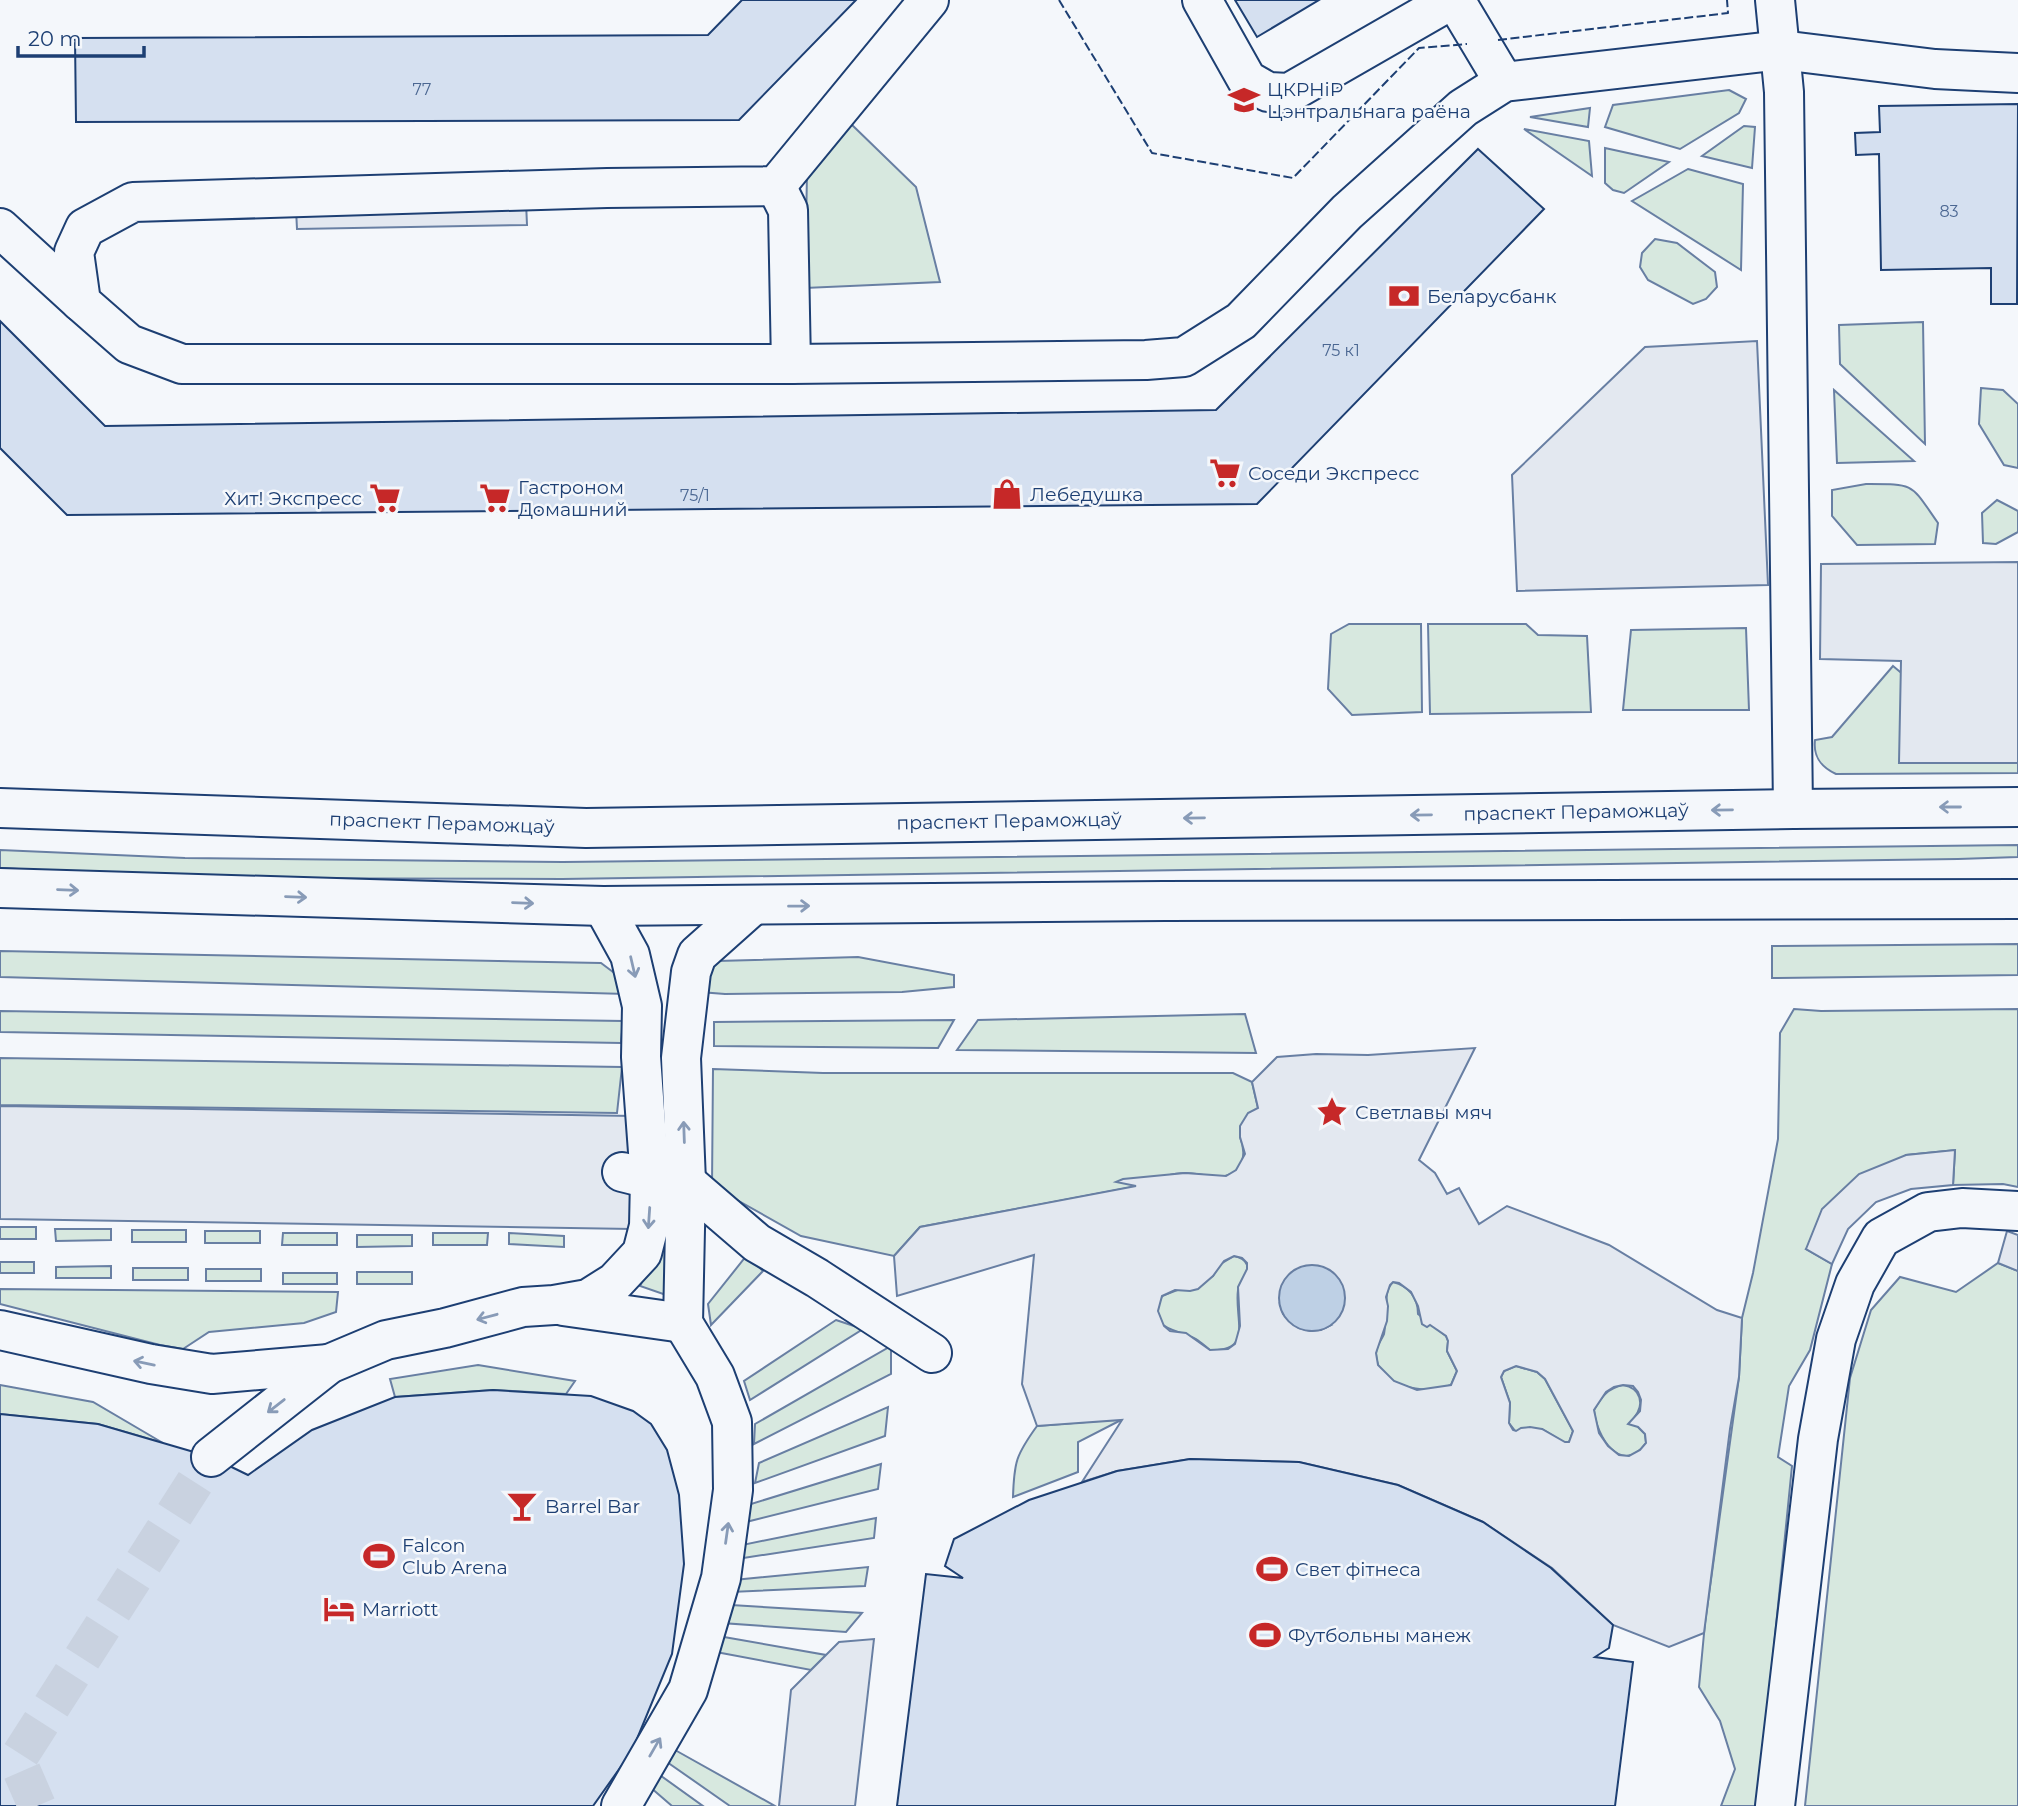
<svg xmlns="http://www.w3.org/2000/svg" width="2018" height="1806" viewBox="0 0 2018 1806" font-family="Montserrat,sans-serif">
<style>
.green{fill:#d7e8df;stroke:#687fa3;stroke-width:2}
.parking{fill:#e3e8f0;stroke:#687fa3;stroke-width:2;fill-rule:evenodd}
.water{fill:#bed0e5;stroke:#687fa3;stroke-width:2}
.building{fill:#d5e0f0;stroke:#1d3f73;stroke-width:2}
.lines{fill:none;stroke-linecap:round;stroke-linejoin:round}
.minor-tunnel{stroke:#c9d2e0;stroke-width:38;stroke-dasharray:38 19;stroke-linecap:butt}
.minor-casing{stroke:#1d3f73;stroke-width:42}
.major-casing{stroke:#1d3f73;stroke-width:42}
.minor{stroke:#f4f7fb;stroke-width:38}
.major{stroke:#f4f7fb;stroke-width:38}
.fence{stroke:#1d3f73;stroke-width:2;stroke-dasharray:9 3.5;stroke-linecap:butt}
.oneway{stroke:#889bb7}
.labels{text-anchor:middle;dominant-baseline:central;stroke-width:5;stroke-linejoin:round;paint-order:stroke}
.number-label{font-size:16px;fill:#4b6792}
.poi-label{font-size:19px;fill:#1d3f73;stroke:#f4f7fb;text-anchor:start}
.street-label{font-size:19px;fill:#1d3f73;stroke:#f4f7fb}
</style>
<rect width="100%" height="100%" fill="#f4f7fb"/>
<!-- green -->
<g class="green">
<polygon points="1729,90 1746,99 1739,113 1680,149 1605,127 1613,105"/>
<polygon points="1590,108 1588,127 1530,117"/>
<polygon points="849,122 916,187 940,282 805,288 807,172"/>
<polygon points="1744,126 1755,127 1752,168 1702,156"/>
<polygon points="1524,129 1589,141 1592,176"/>
<polygon points="1605,148 1669,162 1624,193 1613,190 1605,183"/>
<polygon points="1688,169 1743,184 1741,270 1632,201"/>
<polygon points="1655,239 1677,243 1715,272 1717,287 1706,299 1693,304 1648,280 1640,267 1642,253"/>
<polygon points="1923,322 1925,444 1840,364 1839,325"/>
<polygon points="1981,388 2003,390 2018,404 2018,468 2004,465 1979,424"/>
<polygon points="1834,390 1914,461 1837,463"/>
<path d="M1866,484c50,0 44,-1 72,39l-3,21 -78,1 -25,-29v-26z"/>
<polygon points="1997,500 2018,511 2018,532 1996,544 1983,543 1982,513"/>
<polygon points="1349,624 1421,624 1422,712 1352,715 1328,689 1331,634"/>
<polygon points="1428,624 1526,624 1538,635 1587,636 1591,712 1430,714"/>
<polygon points="1746,628 1749,710 1623,710 1631,630"/>
<path d="M1893,666l24,20 101,74v13l-182,1c-15,-7 -23,-17 -21,-34l17,-3z"/>
<polygon points="2018,845 2018,857 1958,859 562,879 186,878 0,868 0,850 185,858 563,862"/>
<polygon points="2018,944 2018,975 1772,978 1772,946"/>
<polygon points="0,951 601,963 621,978 626,994 0,977"/>
<polygon points="858,957 954,975 954,987 902,992 725,994 700,992 704,976 717,961"/>
<polygon points="1794,1009 1821,1011 2018,1009 2018,1187 2003,1184 1953,1185 1955,1150 1906,1155 1806,1249 1832,1264 1810,1350 1789,1386 1778,1457 1792,1466 1758,1806 1721,1806 1735,1769 1720,1721 1699,1687 1705,1623 1739,1377 1742,1318 1753,1273 1778,1139 1780,1033"/>
<polygon points="0,1011 623,1021 621,1043 0,1032"/>
<polygon points="1245,1014 1256,1053 957,1050 978,1020"/>
<polygon points="954,1020 938,1048 714,1046 714,1022"/>
<polygon points="0,1058 622,1067 617,1113 0,1105"/>
<path d="M713,1069l110,4h410l19,9 6,26 -18,29c6,15 5,35 -15,39 -13,2 -27,-3 -39,-3 -17,0 -32,7 -48,13l-218,41 -26,29 -93,-20 -89,-50z"/>
<polygon points="665,1199 672,1297 640,1286 661,1242"/>
<rect x="0" y="1227" width="36" height="12"/>
<polygon points="55,1229 111,1229 111,1240 56,1241"/>
<rect x="132" y="1230" width="54" height="12"/>
<rect x="205" y="1231" width="55" height="12"/>
<polygon points="283,1233 337,1233 337,1245 282,1245"/>
<polygon points="433,1233 488,1233 487,1245 433,1245"/>
<polygon points="509,1233 564,1236 564,1247 509,1244"/>
<polygon points="357,1235 412,1235 412,1246 357,1247"/>
<polygon points="747,1255 763,1271 711,1325 708,1304"/>
<path d="M1234,1256c6,1 11,3 13,9 3,8 -8,17 -9,25 -4,28 16,62 -28,60 -5,-4 -9,-8 -14,-11 -19,-11 -51,-7 -34,-43l51,-20 6,-11z"/>
<rect x="0" y="1262" width="34" height="11"/>
<polygon points="1998,1263 2018,1271 2018,1806 1805,1806 1850,1378 1871,1310 1900,1277 1956,1292"/>
<polygon points="111,1266 111,1278 56,1278 56,1267"/>
<rect x="133" y="1268" width="55" height="12"/>
<rect x="206" y="1269" width="55" height="12"/>
<rect x="357" y="1272" width="55" height="12"/>
<rect x="283" y="1273" width="54" height="11"/>
<path d="M1393,1282c16,4 25,16 25,32l28,22 2,5 -1,10 10,20 -6,14c-24,11 -75,2 -75,-31 0,-8 5,-13 8,-20 1,-5 1,-11 2,-17 2,-12 -3,-25 7,-35z"/>
<polygon points="0,1289 338,1292 336,1312 304,1323 209,1332 183,1349 160,1345 0,1304"/>
<polygon points="836,1320 863,1329 750,1400 744,1381"/>
<polygon points="891,1346 891,1374 754,1444 755,1424"/>
<polygon points="478,1365 575,1381 566,1394 493,1390 395,1397 390,1379"/>
<polygon points="1516,1366 1537,1372 1545,1379 1573,1431 1569,1442 1565,1443 1542,1429 1516,1432 1509,1423 1510,1403 1501,1377 1504,1371"/>
<polygon points="0,1385 93,1402 163,1443 98,1424 0,1414"/>
<path d="M1623,1385c18,3 22,19 11,33l4,9 7,7 1,9c-25,34 -50,-7 -52,-33 7,-13 14,-22 29,-25z"/>
<polygon points="888,1407 885,1436 755,1483 759,1463"/>
<path d="M1123,1419l-45,23v30l-65,25c1,-35 3,-42 24,-71z"/>
<polygon points="881,1464 878,1489 746,1522 751,1504"/>
<polygon points="876,1518 874,1538 737,1559 742,1545"/>
<polygon points="868,1567 865,1586 731,1592 734,1580"/>
<polygon points="731,1605 862,1613 846,1632 722,1623"/>
<polygon points="724,1637 826,1655 811,1670 716,1652"/>
<polygon points="675,1750 775,1806 730,1806 667,1762"/>
<polygon points="657,1773 703,1806 672,1806 650,1787"/>
</g>
<!-- parking -->
<g class="parking">
<polygon points="526,202 527,225 297,229 296,209"/>
<polygon points="1757,341 1768,585 1517,591 1512,475 1645,347"/>
<polygon points="2018,562 2018,763 1899,763 1901,661 1820,659 1821,564"/>
<path d="M1475,1048l-56,112 16,13 12,21 12,-6 20,36 28,-18 102,39 108,65 25,8 -3,59 -9,52 -26,204 -35,14 -56,-22 -61,-57 -69,-46 -85,-37 -99,-23 -109,-3 -73,12 -35,11 40,-62 -85,6 -15,-42 12,-129 -137,41 -3,-40 26,-29 216,-41 -20,-4 7,-3 62,-6 41,3 10,-6 9,-16 -5,-17v-11l8,-13 10,-5 -6,-26 25,-25 39,-3 52,1zM1234,1256l8,2 5,5v6l-9,18 2,39 -5,18 -7,5 -18,1 -24,-17 -16,-2 -6,-5 -6,-15 4,-15 13,-6 15,1 8,-2 15,-13 11,-15zM1393,1282l6,1 12,9 7,14 4,18 5,3 3,-2 16,11 2,5 -1,10 10,20 -6,14 -34,5 -23,-9 -16,-16 -2,-12 11,-32 1,-15 -2,-9 4,-12zM1280,1304l51,21 -10,5 -11,1 -11,-3 -16,-14zM1516,1366l21,6 8,7 28,52 -4,11h-4l-23,-13 -12,-2 -9,1 -5,3 -3,-1 -4,-7 1,-20 -9,-26 3,-6zM1623,1385l10,1 5,6 3,8 -1,11 -12,13 10,3 7,7 1,9 -6,7 -11,6 -10,-1 -11,-9 -9,-13 -5,-23 12,-18 8,-5z"/>
<polygon points="0,1106 634,1116 632,1229 0,1219"/>
<polygon points="1955,1150 1953,1185 1911,1189 1876,1202 1848,1229 1832,1264 1806,1249 1822,1209 1859,1174 1906,1155"/>
<polygon points="2007,1231 2018,1235 2018,1271 1998,1263"/>
<polygon points="874,1639 855,1806 779,1806 791,1690 839,1642"/>
</g>
<!-- water -->
<circle class="water" cx="1312" cy="1298" r="33"/>
<!-- building -->
<g class="building">
<polygon points="742,0 856,0 739,120 76,122 75,38 708,35"/>
<polygon points="1235,0 1319,0 1257,37"/>
<polygon points="2018,104 2017,304 1991,304 1991,268 1881,270 1879,154 1856,155 1855,133 1880,132 1879,106"/>
<polygon points="1478,149 1544,209 1257,504 67,515 0,448 0,321 105,426 1216,410"/>
<polygon points="493,1390 591,1396 633,1411 651,1424 667,1450 679,1495 684,1564 672,1654 632,1751 593,1806 0,1806 0,1414 98,1424 211,1457 248,1475 312,1430 395,1397"/>
<polygon points="1190,1459 1299,1462 1398,1485 1483,1522 1551,1568 1613,1625 1609,1648 1595,1657 1633,1662 1615,1806 897,1806 926,1574 963,1578 945,1566 954,1539 1029,1500 1117,1471"/>
</g>
<g class="lines">
<!-- minor-tunnel -->
<polyline class="minor-tunnel" points="37,1806 17,1760 211,1457"/>
<defs>
<g id="minor">
<polyline points="929,0 776,186 607,188 133,202 85,228 74,252 81,302 129,344 182,364 791,364 1146,360 1184,357 1241,321 1347,212 1463,108 1504,82 1781,50 1935,69 2018,73"/>
<polyline points="1202,0 1247,80 1268,92 1289,93 1451,0"/>
<polyline points="1455,0 1504,82"/>
<polyline points="1775,0 1784,92 1793,809"/>
<polyline points="776,186 788,210 791,364"/>
<polyline points="0,228 81,302"/>
<polyline points="622,1172 650,1179 686,1182 757,1243 817,1278 932,1353"/>
<polyline points="563,1306 683,1323"/>
<polyline points="0,1330 151,1364 212,1374 329,1364"/>
<polyline points="211,1457 329,1364 386,1340 445,1328 523,1307 554,1305 588,1299 615,1282 642,1253 649,1226 650,1179 641,1057 642,1006 630,955 603,906"/>
<polyline points="621,1806 688,1690 721,1578 733,1490 732,1422 715,1376 683,1323 686,1182 681,1058 691,972 697,955 752,906"/>
<polyline points="1775,1806 1818,1439 1836,1339 1855,1284 1881,1238 1928,1212 1962,1208 2018,1211"/>
</g>
<g id="major">
<polyline points="0,808 586,828 1793,809 2018,807"/>
<polyline points="0,888 603,906 1164,901 2018,899"/>
</g>
</defs>
<!-- minor casing -->
<use href="#minor" class="minor-casing"/>
<!-- major casing -->
<use href="#major" class="major-casing"/>
<!-- minor -->
<use href="#minor" class="minor"/>
<!-- major -->
<use href="#major" class="major"/>
<!-- fence -->
<g class="fence">
<polyline points="1059,0 1152,153 1293,178 1419,48 1467,44"/>
<polyline points="1498,40 1728,13 1727,0"/>
</g>
</g>
<!-- one-way arrows -->
<defs><path id="oneway-shaft" d="M-6 0H5M1.5-3L5.5 0L1.5 3" fill="none" stroke-width="1.6" stroke-linecap="round" stroke-linejoin="round" transform="scale(1.75)"/></defs>
<g class="oneway">
<use href="#oneway-shaft" transform="translate(1950 807) rotate(180)"/>
<use href="#oneway-shaft" transform="translate(1722 810) rotate(179)"/>
<use href="#oneway-shaft" transform="translate(1421 815) rotate(179)"/>
<use href="#oneway-shaft" transform="translate(1194 818) rotate(179)"/>
<use href="#oneway-shaft" transform="translate(68 890) rotate(2)"/>
<use href="#oneway-shaft" transform="translate(296 897) rotate(2)"/>
<use href="#oneway-shaft" transform="translate(523 903) rotate(2)"/>
<use href="#oneway-shaft" transform="translate(799 906) rotate(-1)"/>
<use href="#oneway-shaft" transform="translate(633 967) rotate(77)"/>
<use href="#oneway-shaft" transform="translate(684 1132) rotate(-92)"/>
<use href="#oneway-shaft" transform="translate(649 1218) rotate(94)"/>
<use href="#oneway-shaft" transform="translate(487 1317) rotate(165)"/>
<use href="#oneway-shaft" transform="translate(144 1363) rotate(-168)"/>
<use href="#oneway-shaft" transform="translate(276 1406) rotate(142)"/>
<use href="#oneway-shaft" transform="translate(727 1533) rotate(-82)"/>
<use href="#oneway-shaft" transform="translate(655 1747) rotate(-60)"/>
</g>
<!-- icons -->
<defs>
<symbol id="school-bare" viewBox="-9 -9 18 18"><path d="M0-5L7-2L0 1L-7-2ZM-4 1L0 2.5L4 1V4Q0 6-4 4Z" fill="#c62828" stroke="#f4f7fb" stroke-width="2.5" paint-order="stroke"/></symbol>
<symbol id="bank-bare" viewBox="-9 -9 18 18"><path d="M-6-4H6V4H-6ZM0-2.3a2.3 2.3 0 1 0 0 4.6a2.3 2.3 0 1 0 0-4.6Z" fill="#c62828" stroke="#f4f7fb" stroke-width="2.5" paint-order="stroke"/></symbol>
<symbol id="supermarket-bare" viewBox="-9 -9 18 18"><path d="M-6-5.5h2.5l.6 2H6L4.5 2H-2.5L-4.4-4H-6ZM-1.5 3.2a1.3 1.3 0 1 0 .1 0ZM3 3.2a1.3 1.3 0 1 0 .1 0Z" fill="#c62828" stroke="#f4f7fb" stroke-width="2.5" paint-order="stroke"/></symbol>
<symbol id="shop-bare" viewBox="-9 -9 18 18"><path d="M-5-2.5h2.3a2.7 3.5 0 0 1 5.4 0H5L5.5 6h-11ZM-1.5-2.5h3a1.5 2.3 0 0 0-3 0Z" fill="#c62828" stroke="#f4f7fb" stroke-width="2.5" paint-order="stroke"/></symbol>
<symbol id="sight-bare" viewBox="-9 -9 18 18"><path d="M0-6L1.8-2.2L6-1.7L2.9 1.2L3.7 5.4L0 3.3L-3.7 5.4L-2.9 1.2L-6-1.7L-1.8-2.2Z" fill="#c62828" stroke="#f4f7fb" stroke-width="2.5" paint-order="stroke"/></symbol>
<symbol id="bar-bare" viewBox="-9 -9 18 18"><path d="M-6-5H6L.8 .8V4.5H3.5V6h-7V4.5H-.8V.8Z" fill="#c62828" stroke="#f4f7fb" stroke-width="2.5" paint-order="stroke"/></symbol>
<symbol id="stadium-bare" viewBox="-9 -9 18 18"><path d="M0-5a6.5 5 0 1 0 0 10a6.5 5 0 1 0 0-10ZM-3.5-1.8h7v3.6h-7Z" fill="#c62828" stroke="#f4f7fb" stroke-width="2.5" paint-order="stroke"/></symbol>
<symbol id="hotel-bare" viewBox="-9 -9 18 18"><path d="M-6-4.5h1.5V1H6V5H4.5V3h-9V5H-6ZM-4 0a1.8 1.8 0 1 1 3.6 0ZM.5 0V-2.5h3Q6-2.5 6 0Z" fill="#c62828" stroke="#f4f7fb" stroke-width="2.5" paint-order="stroke"/></symbol>
</defs>
<g fill-rule="evenodd">
<use href="#school-bare" x="1222" y="78" width="44" height="44"/>
<use href="#bank-bare" x="1382" y="274" width="44" height="44"/>
<use href="#supermarket-bare" x="1203" y="451" width="44" height="44"/>
<use href="#shop-bare" x="985" y="472" width="44" height="44"/>
<use href="#supermarket-bare" x="363" y="476" width="44" height="44"/>
<use href="#supermarket-bare" x="473" y="476" width="44" height="44"/>
<use href="#sight-bare" x="1310" y="1090" width="44" height="44"/>
<use href="#bar-bare" x="500" y="1484" width="44" height="44"/>
<use href="#stadium-bare" x="357" y="1534" width="44" height="44"/>
<use href="#stadium-bare" x="1250" y="1547" width="44" height="44"/>
<use href="#hotel-bare" x="317" y="1587" width="44" height="44"/>
<use href="#stadium-bare" x="1243" y="1613" width="44" height="44"/>
</g>
<g class="labels">
<!-- number labels -->
<g class="number-label">
<text x="422" y="89">77</text>
<text x="1949" y="211">83</text>
<text x="1341" y="350">75 к1</text>
<text x="695" y="495">75/1</text>
</g>
<!-- poi labels -->
<g class="poi-label">
<text x="1267" y="89">ЦКРНіР<tspan x="1267" dy="22">Цэнтральнага раёна</tspan></text>
<text x="1427" y="296">Беларусбанк</text>
<text x="1248" y="473">Соседи Экспресс</text>
<text x="518" y="487">Гастроном<tspan x="518" dy="22">Домашний</tspan></text>
<text x="1030" y="494">Лебедушка</text>
<text x="362" y="498" text-anchor="end">Хит! Экспресс</text>
<text x="1355" y="1112">Светлавы мяч</text>
<text x="545" y="1506">Barrel Bar</text>
<text x="402" y="1545">Falcon<tspan x="402" dy="22">Club Arena</tspan></text>
<text x="1295" y="1569">Свет фітнеса</text>
<text x="362" y="1609">Marriott</text>
<text x="1288" y="1635">Футбольны манеж</text>
</g>
<!-- street labels -->
<g class="street-label">
<text transform="translate(1576 812) rotate(-1)">праспект Пераможцаў</text>
<text transform="translate(1009 821) rotate(-1)">праспект Пераможцаў</text>
<text transform="translate(442 823) rotate(2)">праспект Пераможцаў</text>
</g>
</g>
<!-- scale -->
<path d="M18 46v10h126v-10" fill="none" stroke="#1d3f73" stroke-width="3.5"/>
<text x="28" y="46" font-size="21" fill="#1d3f73" stroke="#f4f7fb" stroke-width="5" paint-order="stroke">20 m</text>
</svg>
